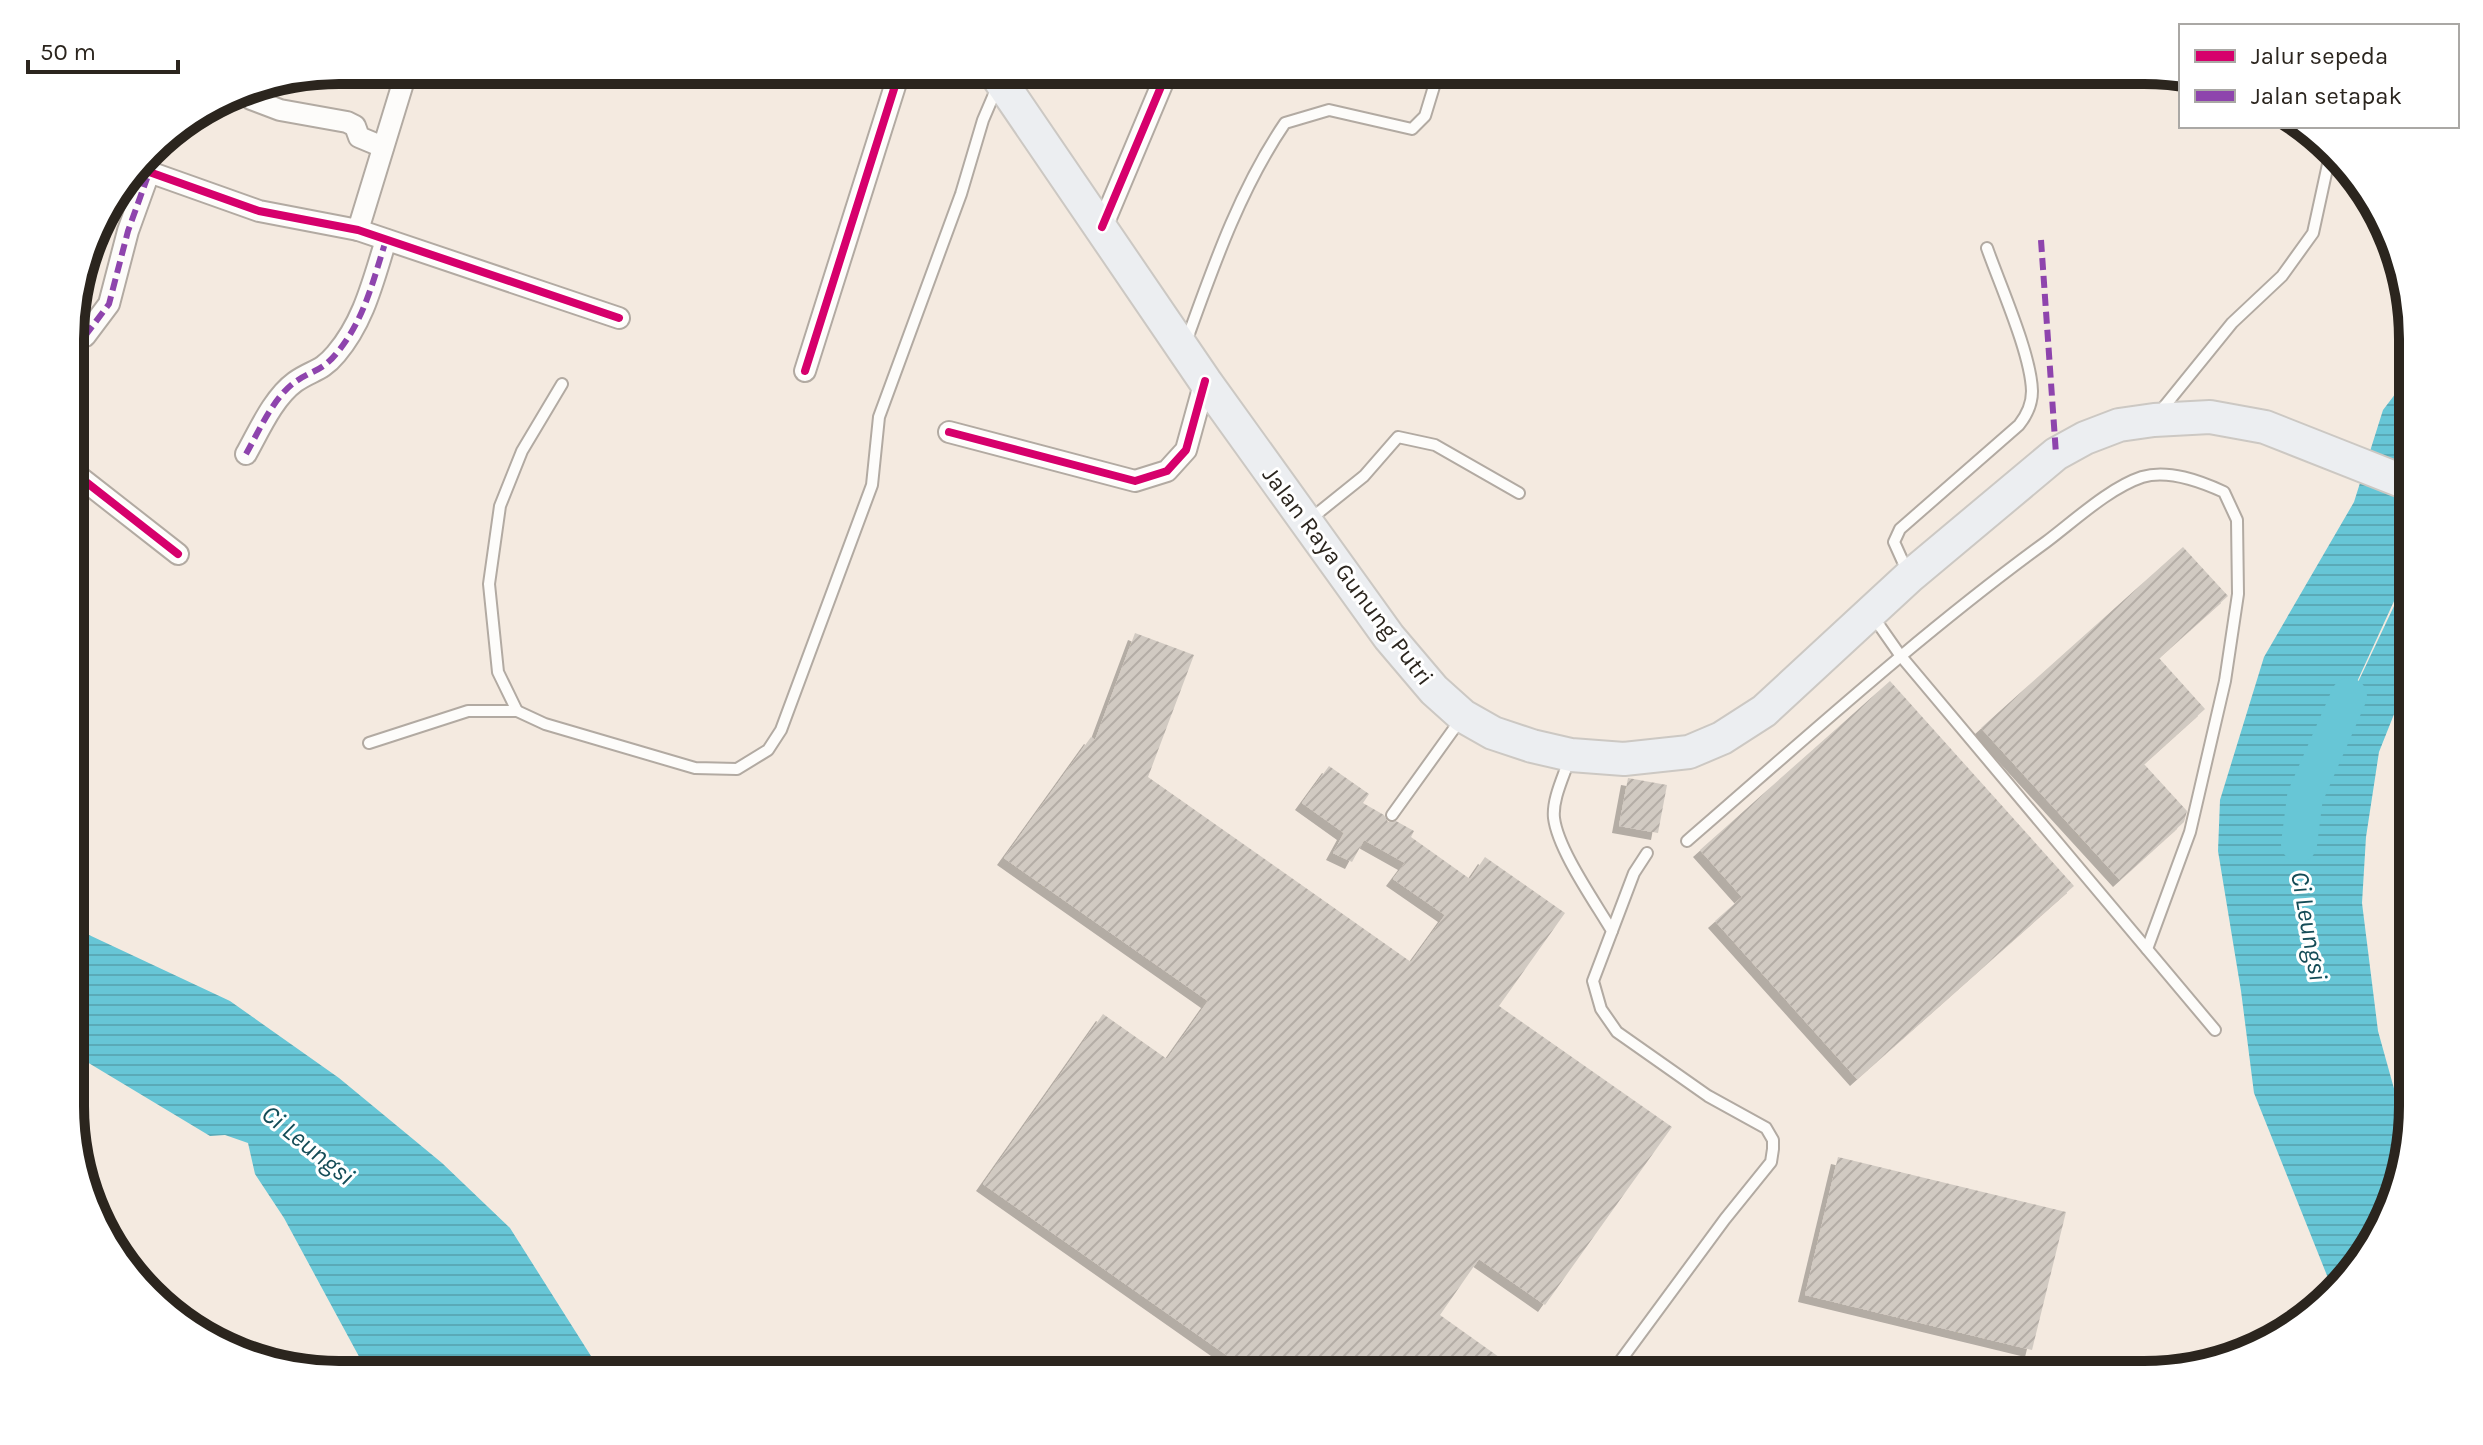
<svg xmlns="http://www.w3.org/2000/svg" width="2483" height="1445" viewBox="0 0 2483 1445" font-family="Karla,sans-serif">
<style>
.water{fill:url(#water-rules)}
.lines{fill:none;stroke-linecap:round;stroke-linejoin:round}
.river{stroke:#67c6d6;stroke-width:36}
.building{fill:url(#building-hatch);filter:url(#shadow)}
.lane-casing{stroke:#b2aaa2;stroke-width:14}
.street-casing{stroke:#b2aaa2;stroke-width:24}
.primary-casing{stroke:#ccc8c3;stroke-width:36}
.lane{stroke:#fdfcfa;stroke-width:10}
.street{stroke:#fdfcfa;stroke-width:20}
.primary{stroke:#eceef1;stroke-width:32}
.quiet{stroke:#8e44ad;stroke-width:6;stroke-dasharray:12 6;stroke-linecap:butt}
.cycleway-casing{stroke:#fff;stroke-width:13}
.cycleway{stroke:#d6006c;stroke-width:8}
.labels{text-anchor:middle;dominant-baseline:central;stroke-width:6;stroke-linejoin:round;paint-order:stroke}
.street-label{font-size:24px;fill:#2b251e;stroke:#fff}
.water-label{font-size:26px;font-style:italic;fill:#144c57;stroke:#fff}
.rim{fill:none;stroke:#2b251e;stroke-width:10}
</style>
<defs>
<pattern id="water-rules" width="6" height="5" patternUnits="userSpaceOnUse" patternTransform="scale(2)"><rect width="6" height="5" fill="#67c6d6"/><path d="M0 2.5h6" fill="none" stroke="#5aaab7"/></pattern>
<pattern id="building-hatch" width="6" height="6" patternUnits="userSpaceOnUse" patternTransform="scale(2)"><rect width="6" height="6" fill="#d1cac2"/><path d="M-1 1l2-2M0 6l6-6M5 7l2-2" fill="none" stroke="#b4ada6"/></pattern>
<filter id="shadow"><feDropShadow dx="-7" dy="7" stdDeviation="0" flood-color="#0004"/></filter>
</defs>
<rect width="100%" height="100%" fill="#f4eae0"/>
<!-- water -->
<g class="water">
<polygon points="2412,372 2412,562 2316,771 2412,568 2412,669 2379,752 2366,837 2362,903 2378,1031 2408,1139 2377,1240 2332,1288 2254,1093 2241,991 2218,851 2220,800 2264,657 2354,502 2383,410"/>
<polygon points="72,927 230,1001 339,1078 442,1163 510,1228 603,1375 369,1375 284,1218 255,1174 248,1143 225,1135 210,1136 72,1053"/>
</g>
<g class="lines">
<!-- river -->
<polyline class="river" points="2299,844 2305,797 2349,696"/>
</g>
<!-- building -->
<g class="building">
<polygon points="2183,547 2228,596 2159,658 2205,709 2144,764 2187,811 2184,822 2120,880 1981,728"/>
<polygon points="1135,633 1194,655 1148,777 1411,962 1445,915 1393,879 1405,863 1364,840 1352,862 1333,853 1344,833 1302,803 1329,766 1369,794 1363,803 1384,815 1388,822 1396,821 1414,831 1411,837 1470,879 1485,857 1565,913 1499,1006 1672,1127 1545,1305 1479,1259 1440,1315 1506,1362 1497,1375 1255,1375 983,1184 1103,1014 1167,1059 1208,1001 1004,858 1091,737 1095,740"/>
<polygon points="1890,681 2074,886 1857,1079 1715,921 1742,897 1700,850"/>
<polygon points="1628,778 1667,785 1658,833 1619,826"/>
<polygon points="1838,1157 2066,1212 2032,1350 1805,1295"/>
</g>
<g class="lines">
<defs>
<g id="lane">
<path d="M1186,342c27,-75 54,-153 99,-219l44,-13 83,19 13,-13 14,-46"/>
<polyline points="2159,413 2232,323 2282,276 2313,233 2330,155"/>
<polyline points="1308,521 1364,476 1398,437 1435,445 1519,493"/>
<path d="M1908,573l-14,-31 6,-13 119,-104c8,-10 13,-20 13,-34 -1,-37 -32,-106 -45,-143"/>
<polyline points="1872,615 1900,655 2215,1030"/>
<polyline points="517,711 498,672 489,584 500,506 522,451 562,384"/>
<polyline points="369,743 468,711 517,711 545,724 695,768 737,769 768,750 781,730 872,485 879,417 961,194 983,120 998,85"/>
<path d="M1570,757c-6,19 -18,42 -16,61 4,32 41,84 58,113l-19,50 8,28 16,23 91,64 58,32 7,12v9l-2,13 -46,57 -115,156"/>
<polyline points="1392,815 1461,719"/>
<path d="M1687,841c118,-102 233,-207 359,-299 28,-21 63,-54 96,-65 26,-8 58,4 82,15l13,28 1,74 -13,87 -35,151 -43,117"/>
<polyline points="1612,931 1634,873 1647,853"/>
</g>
<g id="street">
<polyline points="251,99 280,110 347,122 355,126 359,137 383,147"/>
<polyline points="138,168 259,211 358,230 619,318"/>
<polyline points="1102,227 1168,70"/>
<polyline points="358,230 407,70"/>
<polyline points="85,336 109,304 128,231 150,170"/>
<polyline points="805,371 900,70"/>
<polyline points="949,432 1135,481 1167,471 1186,450 1205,381"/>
<path d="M246,454c13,-23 27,-56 49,-72 17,-12 26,-10 41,-28 28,-33 37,-73 50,-114"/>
<polyline points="72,471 178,554"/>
</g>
<polyline id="primary" points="993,70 1205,381 1389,637 1434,690 1463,716 1493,733 1532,746 1571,755 1624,759 1689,752 1722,738 1764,711 1909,577 2056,454 2085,438 2119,425 2154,420 2210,417 2265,427 2412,485"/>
</defs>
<!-- lane casing -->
<use href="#lane" class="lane-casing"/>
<!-- street casing -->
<use href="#street" class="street-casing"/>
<!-- primary casing -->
<use href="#primary" class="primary-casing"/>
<!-- lane -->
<use href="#lane" class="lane"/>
<!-- street -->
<use href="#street" class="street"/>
<!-- primary -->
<use href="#primary" class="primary"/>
<!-- quiet -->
<g class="quiet">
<polyline points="2041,240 2056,454"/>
<polyline points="85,336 109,304 128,231 150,170"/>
<path d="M246,454c13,-23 27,-56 49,-72 17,-12 26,-10 41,-28 28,-33 37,-73 50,-114"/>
</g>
<defs>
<g id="cycleway">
<polyline points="138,168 259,211 358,230 619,318"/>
<polyline points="1102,227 1168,70"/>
<polyline points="805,371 900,70"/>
<polyline points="949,432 1135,481 1167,471 1186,450 1205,381"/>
<polyline points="72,471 178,554"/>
</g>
</defs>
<!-- cycleway casing -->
<use href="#cycleway" class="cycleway-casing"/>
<!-- cycleway -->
<use href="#cycleway" class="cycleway"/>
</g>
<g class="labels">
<!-- street labels -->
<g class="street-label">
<text transform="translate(1348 576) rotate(53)">Jalan Raya Gunung Putri</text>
</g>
<!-- water labels -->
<g class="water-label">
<text transform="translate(2309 926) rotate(80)">Ci Leungsi</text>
<text transform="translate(308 1145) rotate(39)">Ci Leungsi</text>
</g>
</g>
<!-- crop -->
<path d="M0 0H2483V1445H0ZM339 84H2144A255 255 0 0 1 2399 339V1106A255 255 0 0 1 2144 1361H339A255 255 0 0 1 84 1106V339A255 255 0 0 1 339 84Z" fill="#fff" fill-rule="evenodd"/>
<path class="rim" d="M339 84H2144A255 255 0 0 1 2399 339V1106A255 255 0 0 1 2144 1361H339A255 255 0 0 1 84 1106V339A255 255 0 0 1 339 84Z"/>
<!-- legend -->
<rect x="2179" y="24" width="280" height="104" fill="#ffffff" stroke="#aaa8a5" stroke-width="2"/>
<rect x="2195" y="50" width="40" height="12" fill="#d6006c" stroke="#aaa8a5" stroke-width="2"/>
<text x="2251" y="64" font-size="24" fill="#2b251e">Jalur sepeda</text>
<rect x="2195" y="90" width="40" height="12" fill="#8e44ad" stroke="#aaa8a5" stroke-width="2"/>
<text x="2251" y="104" font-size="24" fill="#2b251e">Jalan setapak</text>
<!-- scale -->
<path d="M28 60v12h150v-12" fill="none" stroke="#2b251e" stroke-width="4"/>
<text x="40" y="60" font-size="24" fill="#2b251e" stroke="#ffffff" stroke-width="6" paint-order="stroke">50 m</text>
</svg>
